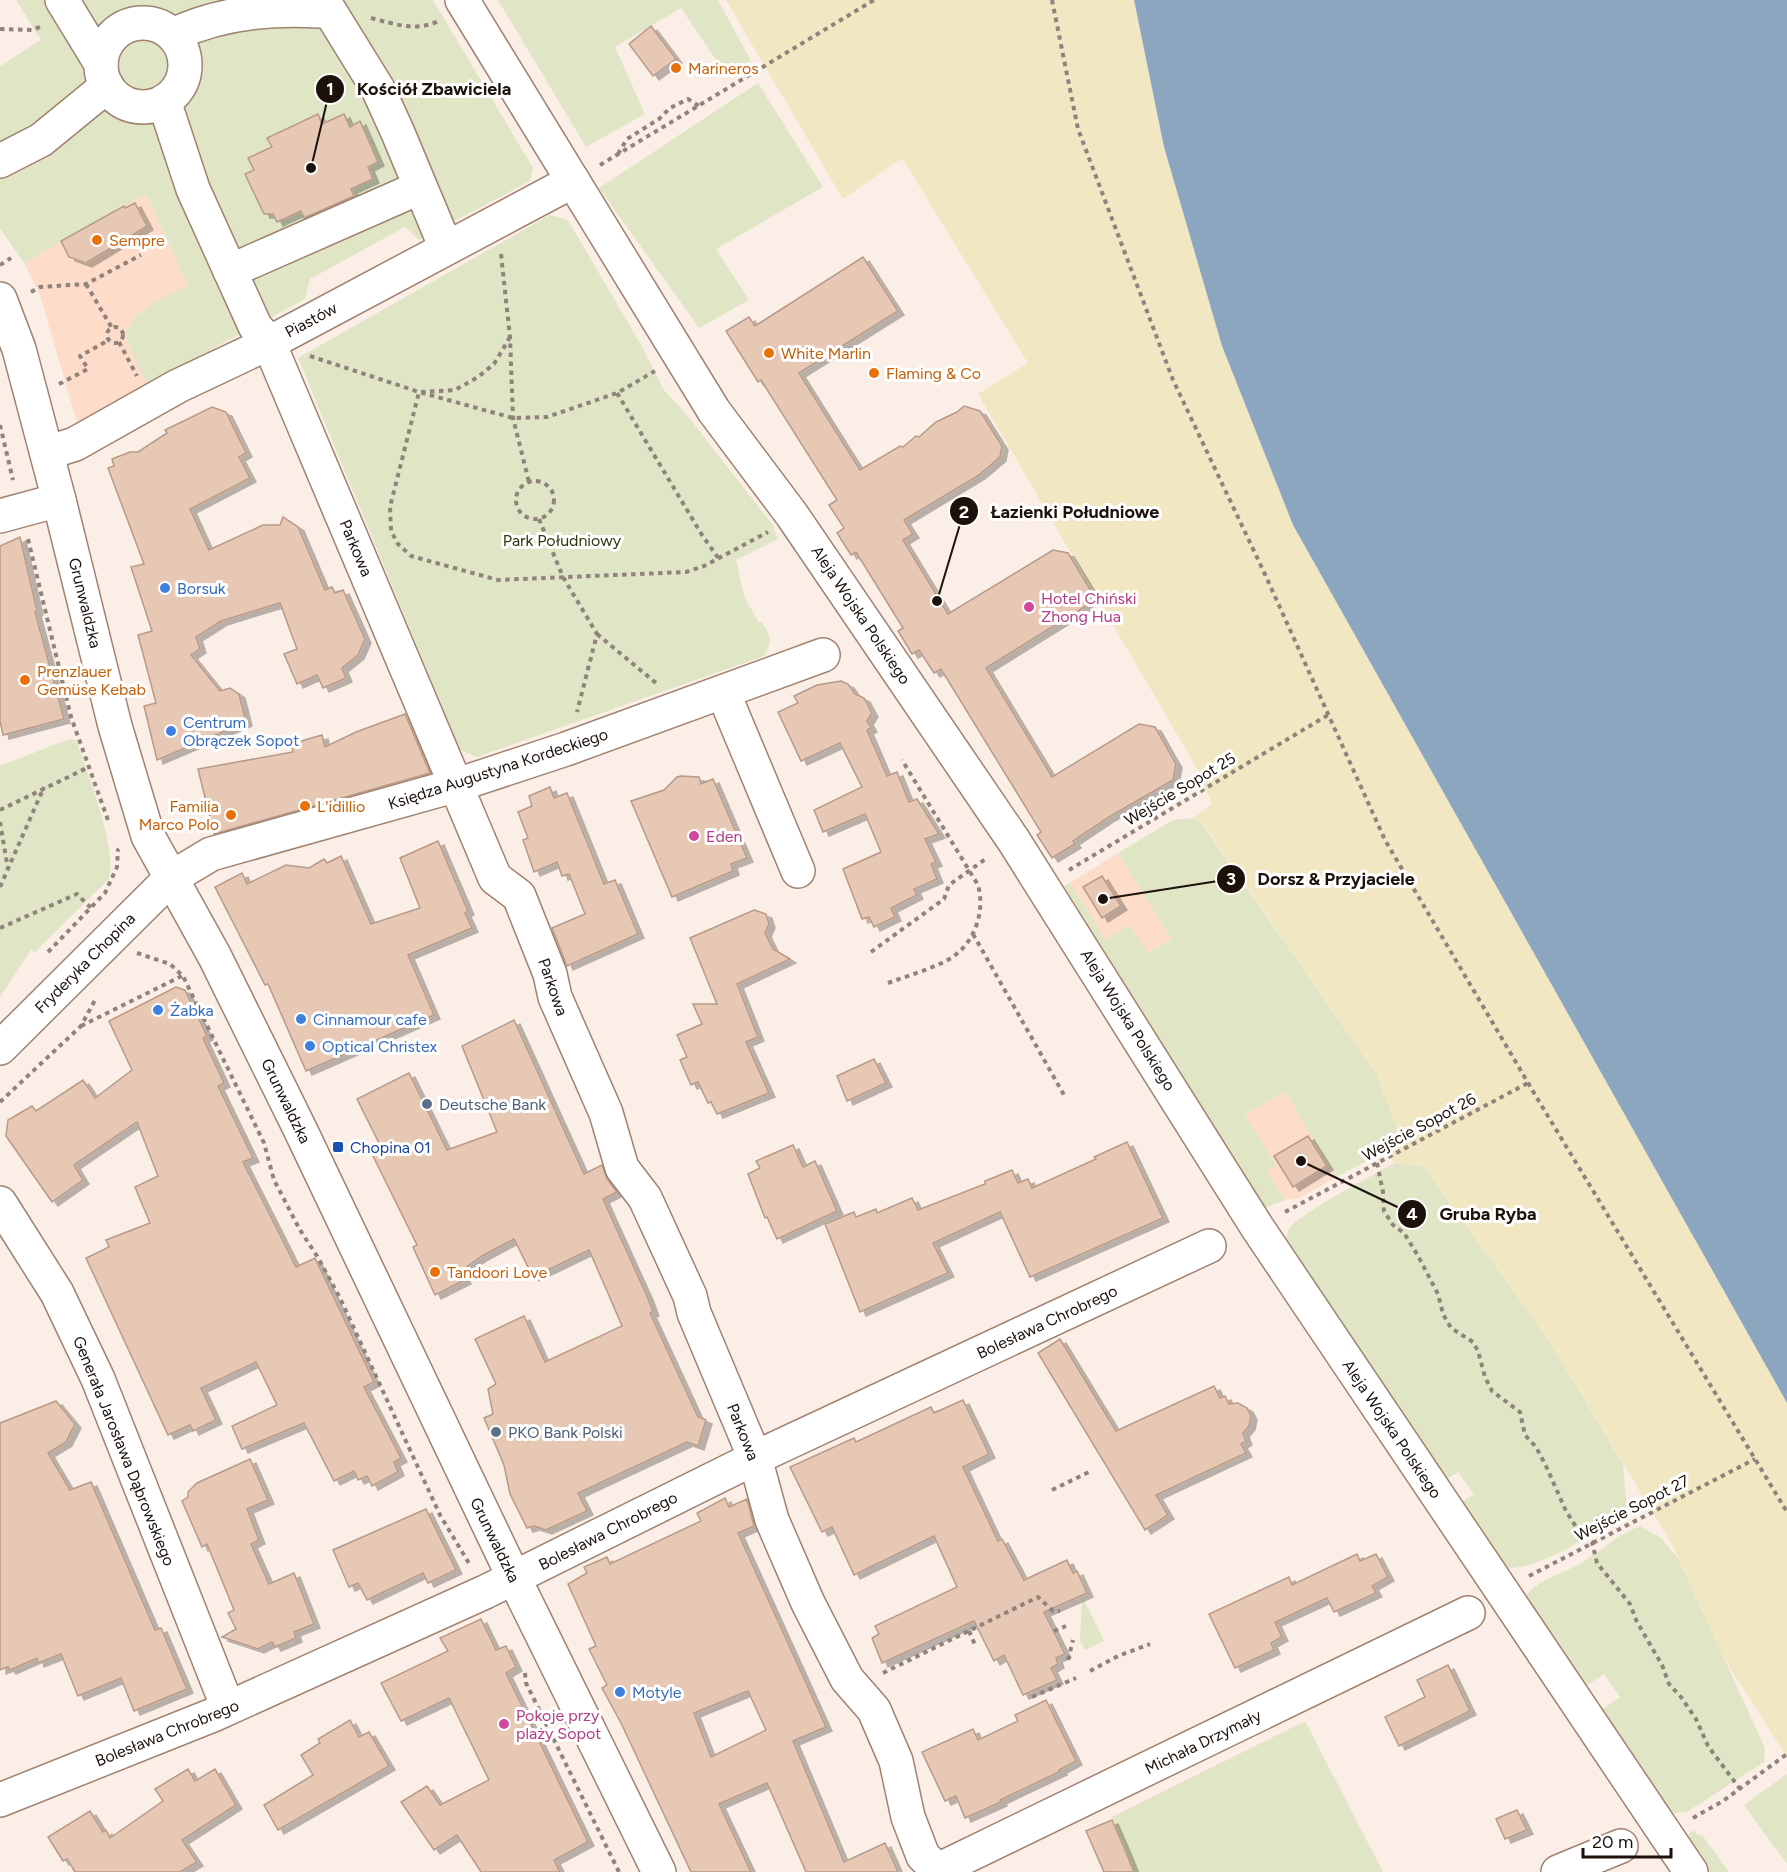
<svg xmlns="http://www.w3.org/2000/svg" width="1787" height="1872" viewBox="0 0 1787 1872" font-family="Figtree,sans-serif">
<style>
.built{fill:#fdddca}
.green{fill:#e0e5c6}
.sand{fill:#f1e7c2}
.water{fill:#8da6c0}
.building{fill:#e7c8b5;stroke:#b89a88;stroke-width:1.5;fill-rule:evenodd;filter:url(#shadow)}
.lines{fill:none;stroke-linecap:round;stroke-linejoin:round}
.minor-casing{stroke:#9f8270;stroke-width:36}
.path{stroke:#8f837c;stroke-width:4;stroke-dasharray:4.5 4.5;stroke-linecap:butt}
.minor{stroke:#fff;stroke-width:33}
.food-dot{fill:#e8710a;stroke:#fff;stroke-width:2}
.shop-dot{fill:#3f7fe0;stroke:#fff;stroke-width:2}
.hotel-dot{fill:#d1479c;stroke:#fff;stroke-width:2}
.service-dot{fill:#5c6f8a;stroke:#fff;stroke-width:2}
.transit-dot{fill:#1a4fb4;stroke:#fff;stroke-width:2}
.labels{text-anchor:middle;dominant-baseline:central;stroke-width:6;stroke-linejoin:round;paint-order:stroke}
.food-label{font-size:16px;fill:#c56008;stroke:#fff;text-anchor:start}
.street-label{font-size:16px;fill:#1c110b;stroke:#fff}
.park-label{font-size:16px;fill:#31350b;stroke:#fff}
.shop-label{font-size:16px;fill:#366cbe;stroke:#fff;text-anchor:start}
.hotel-label{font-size:16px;fill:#b23c85;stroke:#fff;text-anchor:start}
.service-label{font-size:16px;fill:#4e5e75;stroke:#fff;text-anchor:start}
.transit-label{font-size:16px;fill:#164399;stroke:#fff;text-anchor:start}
.leader{fill:none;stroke:#1c110b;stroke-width:2}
.callout-dot{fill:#1c110b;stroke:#fff;stroke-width:2}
.mark-label{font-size:18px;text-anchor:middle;font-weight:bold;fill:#fff}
.callout-label{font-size:18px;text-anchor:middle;font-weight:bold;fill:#1c110b;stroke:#fff;stroke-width:6;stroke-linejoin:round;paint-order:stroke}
</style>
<defs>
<filter id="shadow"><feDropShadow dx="6" dy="4" stdDeviation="0" flood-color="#0004"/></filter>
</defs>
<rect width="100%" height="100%" fill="#fbeee6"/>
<!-- built -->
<g class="built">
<polygon points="146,194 217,347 81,421 76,419 39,292 24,263"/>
<polygon points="1118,853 1171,939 1147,953 1106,940 1070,883"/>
<polygon points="1285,1091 1336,1177 1300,1198 1285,1200 1267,1170 1275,1165 1245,1115"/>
</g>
<!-- green -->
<g class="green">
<path d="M16,0h417l100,168 -3,13 -111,59 -14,-13 -95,52 -5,20 -158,85c-6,-13 -15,-28 -19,-42 -8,-28 40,-46 60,-57l-42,-91 -122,69 -24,-35v-162l41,-26z"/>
<polygon points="498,0 718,0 751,61 727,76 681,8 615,47 645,114 586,147"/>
<polygon points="758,83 823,187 716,249 749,300 699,328 599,188"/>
<path d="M550,215l18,5 73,125 22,44 20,21 89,114 6,15 -42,21 8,36 15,27 2,-1c10,13 12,20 3,34l-287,101 -17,-7 -162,-392z"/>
<path d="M69,739l7,1c11,34 43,109 32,140l-73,72 -4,-2 -31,47v-231z"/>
<polygon points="1193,818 1203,825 1377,1075 1395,1123 1395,1141 1387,1151 1336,1177 1285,1091 1245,1115 1276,1165 1267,1170 1285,1200 1259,1210 1256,1197 1064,886 1070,883 1106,940 1130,925 1148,953 1171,939 1118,853 1173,820"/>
<path d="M1394,1163l30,4 124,172 75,125 4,47c-31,21 -88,61 -126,57l-43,-63 16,-11 -16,-22 -16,10 -152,-230c-2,-7 -5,-16 -1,-23 9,-15 85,-54 105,-66z"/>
<path d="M1640,1526l22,13 16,19 87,190 -1,14 -77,50 -13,1 -12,-5 -63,-96 21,-15 -16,-23 -21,14 -58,-91c13,-18 37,-23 56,-34 21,-12 35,-28 59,-37z"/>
<polygon points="1084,1600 1104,1641 1085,1650 1080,1641 1082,1601"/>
<polygon points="1305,1721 1383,1872 1134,1872 1112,1817"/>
<polygon points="1787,1774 1787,1864 1744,1805"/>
<polygon points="1694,1830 1697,1835 1702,1835 1729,1872 1705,1872 1686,1840 1689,1834"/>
</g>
<!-- sand -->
<polygon class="sand" points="726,0 1134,0 1164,147 1222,346 1293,525 1787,1403 1787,1757 1724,1659 1674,1548 1548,1339 1424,1167 1394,1163 1387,1151 1395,1141 1395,1123 1377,1075 1204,825 1193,818 1212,804 1198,770 978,394 1028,363 902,158 843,199"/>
<!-- water -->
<polygon class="water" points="1134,0 1787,0 1787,1403 1293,525 1222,346 1164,147"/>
<!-- building -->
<g class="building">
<polygon points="651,26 676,59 653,76 629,44"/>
<polygon points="318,114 322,124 344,114 350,127 360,121 378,162 368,167 373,179 351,189 354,196 304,218 301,211 277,222 273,214 264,214 245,174 254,170 248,158 272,147 267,138"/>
<polygon points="135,203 147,226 86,263 69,257 61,241 124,206 125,208"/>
<polygon points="863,257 898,311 799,373 860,470 900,446 903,447 916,436 919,437 936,422 957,412 964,406 980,411 1002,446 1000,457 979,475 904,520 913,534 903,540 948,614 1053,550 1068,553 1090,589 1086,606 986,668 1052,777 1139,724 1155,727 1176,764 1173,780 1109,817 1073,841 1075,844 1052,858 1037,835 1041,832 941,669 934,673 919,650 912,654 898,631 903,628 856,552 851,555 837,533 844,528 829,505 837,500 761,380 758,382 726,331 749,317 755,326"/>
<polygon points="212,407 226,412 246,453 239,457 250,478 190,509 209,550 263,525 280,525 283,517 298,527 325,590 332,587 335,593 343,590 365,639 358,655 342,668 346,678 323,688 317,675 297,684 284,654 297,649 280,603 221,621 196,637 200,649 191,655 220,691 230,688 239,694 246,722 157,760 144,706 156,703 138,635 152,631 131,567 144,564 108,468 114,466 112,459 130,452 138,452 167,433 165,430"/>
<polygon points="20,537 37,611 35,612 64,719 3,735 0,721 0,546"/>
<polygon points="841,681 848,684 855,694 864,698 872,713 867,721 871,728 867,730 887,776 897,772 909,802 917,799 939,834 925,839 936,862 931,864 937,879 914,889 917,895 891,908 895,917 874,927 869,917 862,919 843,869 881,852 865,814 823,832 814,810 862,787 840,743 801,761 778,712 798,703 794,696 817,685"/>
<polygon points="405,714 430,773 214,834 198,769 293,752 291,744 322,735 325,747 356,732"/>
<polygon points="681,776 699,777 701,784 713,779 747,858 731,864 733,871 672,897 631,801 664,790 677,777"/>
<polygon points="550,787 554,798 567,793 604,884 615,880 638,934 567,966 552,928 585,914 569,874 562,876 557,862 534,872 523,840 528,838 518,812 532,806 529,796"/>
<polygon points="438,841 468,911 465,913 472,928 408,955 434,1015 306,1071 268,984 265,985 215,887 242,873 247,884 286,865 309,868 324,859 327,863 341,856 371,924 420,908 400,858"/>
<polygon points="1102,876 1121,906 1102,918 1083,887"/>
<polygon points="754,910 766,914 769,924 765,933 773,949 790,959 737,984 758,1037 746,1042 769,1093 717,1114 711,1102 708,1103 698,1082 691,1085 680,1060 687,1057 677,1035 702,1024 693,1004 717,1004 690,938"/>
<polygon points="176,987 185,990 207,1036 203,1038 224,1083 218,1086 253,1158 243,1162 282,1239 296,1267 315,1258 374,1382 364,1387 401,1458 394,1462 398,1472 372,1486 367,1476 358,1480 354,1471 334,1481 304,1423 242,1449 232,1426 277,1405 256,1362 201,1388 216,1420 193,1431 190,1425 168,1435 86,1258 109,1247 106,1240 150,1223 135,1187 158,1176 137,1122 74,1165 83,1180 52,1202 6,1136 8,1120 32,1106 36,1111 83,1080 95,1098 132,1070 109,1021"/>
<polygon points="514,1020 584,1174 602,1165 607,1179 617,1192 603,1199 647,1296 653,1312 650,1313 698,1417 706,1420 698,1446 687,1442 578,1493 587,1511 546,1530 534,1526 527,1528 510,1494 504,1465 484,1418 493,1414 488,1389 496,1384 475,1339 524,1316 545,1362 622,1326 607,1291 589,1250 533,1277 514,1239 482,1256 461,1271 465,1280 435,1295 413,1247 417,1245 373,1156 383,1151 357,1099 409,1073 447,1150 497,1132 462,1046"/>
<polygon points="874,1059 886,1083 847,1101 837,1076"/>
<polygon points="1308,1136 1327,1166 1293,1187 1274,1156"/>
<polygon points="1127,1142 1163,1218 1030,1277 1000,1212 933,1243 948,1273 860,1312 825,1224 854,1212 856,1217 876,1209 877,1213 912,1198 918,1210 985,1184 985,1181 1012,1170 1018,1183 1028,1179 1032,1188 1096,1159 1094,1157"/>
<polygon points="793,1145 803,1167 815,1161 837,1211 777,1239 767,1217 765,1218 748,1174 760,1168 756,1161"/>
<polygon points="1060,1339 1116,1431 1214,1386 1220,1398 1225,1396 1229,1404 1238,1403 1247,1408 1251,1416 1249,1426 1243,1433 1246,1441 1241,1444 1246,1453 1156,1495 1168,1515 1145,1530 1038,1353"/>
<polygon points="963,1400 989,1454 963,1467 998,1541 1002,1539 1024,1580 1067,1560 1073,1573 1077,1571 1087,1593 1044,1612 1065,1654 1056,1658 1058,1664 1051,1668 1057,1680 1023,1695 1004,1655 994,1661 974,1621 882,1663 872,1638 879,1634 875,1626 957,1587 934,1536 854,1575 832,1527 822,1532 790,1467 854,1438 856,1442 931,1407 934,1413"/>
<polygon points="56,1401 75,1424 66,1442 48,1453 70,1490 91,1482 155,1630 161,1628 187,1689 134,1711 121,1678 78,1696 61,1654 38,1663 37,1658 10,1670 8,1667 0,1670 0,1423"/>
<polygon points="250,1459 268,1500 247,1509 259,1540 251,1544 269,1584 294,1573 314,1624 294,1632 296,1638 275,1647 272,1642 258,1649 222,1637 236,1629 228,1613 234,1610 207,1544 202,1547 182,1501 188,1497 188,1492 197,1483"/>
<path d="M725,1498l4,9 18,-8 7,27 -16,7 88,194 -33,14 51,121 41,-19 13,29h-92l-39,-89 -48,21 32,68h-60l-70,-149 -19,-35 5,-3 -18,-36 7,-3 -28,-62 19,-11 -3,-6 23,-10 3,7 91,-43 -4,-8zM748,1691l18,39 -55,27 -17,-44z"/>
<polygon points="426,1509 456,1570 428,1583 423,1573 367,1600 358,1583 349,1587 333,1550"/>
<polygon points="1357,1554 1360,1561 1376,1554 1388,1577 1372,1586 1376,1593 1334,1612 1327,1598 1275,1622 1282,1637 1271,1643 1274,1650 1235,1668 1209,1614 1289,1577 1292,1585"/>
<polygon points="481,1619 496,1650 506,1646 516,1667 506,1673 588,1842 554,1860 560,1872 481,1872 457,1835 434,1850 401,1802 427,1786 440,1805 489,1780 449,1698 401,1721 381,1683 448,1651 440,1638"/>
<polygon points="1448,1665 1470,1711 1399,1746 1385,1717 1425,1697 1417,1680"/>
<polygon points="1046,1700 1076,1761 1059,1770 1061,1771 1000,1800 1001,1802 965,1818 956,1796 945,1801 922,1752 973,1729 978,1740 1018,1721 1015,1715"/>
<polygon points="350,1720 359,1737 369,1732 389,1766 278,1830 264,1805 313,1775 301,1755 320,1743 318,1739"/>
<polygon points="188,1769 195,1781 215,1769 236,1805 182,1840 197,1862 180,1872 75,1872 67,1859 63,1861 48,1837 90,1811 103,1832 106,1830 110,1838 163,1801 155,1789"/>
<polygon points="1517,1810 1527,1830 1505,1839 1496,1819"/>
<polygon points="1112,1820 1123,1845 1134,1872 1104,1872 1086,1831"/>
</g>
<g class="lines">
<defs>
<g id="minor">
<polyline points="62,0 101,64"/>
<polyline points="323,0 378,89 398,133 446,248"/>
<polyline points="462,0 714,411 792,515 1014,841 1257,1227 1691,1872"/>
<circle cx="143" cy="65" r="42"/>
<path d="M173,35c46,-22 96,-27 146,-24"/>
<polyline points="164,101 193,189 255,326 269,343 495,878 519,896 550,974 555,997 606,1113 622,1168 645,1198 690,1296 694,1313 755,1458 772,1520 808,1603 847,1679 874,1710 896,1761 908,1817 923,1856 940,1872"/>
<polyline points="0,161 41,140 107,86"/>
<polyline points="230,271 405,194"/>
<polyline points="0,299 19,349 59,500 115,726 148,836 215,957 300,1129 514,1578 659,1872"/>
<polyline points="47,453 75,444 178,386 269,343 573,181"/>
<polyline points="0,516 59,500"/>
<polyline points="723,692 798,871"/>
<polyline points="0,1048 171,878 211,854 457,785 566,749 823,655"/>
<polyline points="0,1203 57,1293 98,1379 228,1708"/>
<polyline points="0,1800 213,1715 485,1592 755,1458 1209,1246"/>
<polyline points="938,1870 1468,1613"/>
<polyline points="1558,1872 1621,1846"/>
</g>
</defs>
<!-- minor casing -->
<use href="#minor" class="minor-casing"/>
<!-- path -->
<g class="path">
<polyline points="1052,0 1078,129 1173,380 1263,570 1385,840 1537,1098 1787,1512"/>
<path d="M371,18c24,6 44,14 68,3"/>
<polyline points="0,29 32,30 42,26"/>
<polyline points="618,154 627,139 659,119 670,108 688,99 699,106"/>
<polyline points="600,165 874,0"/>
<polyline points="501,254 510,337 513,418 529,482"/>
<polyline points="0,265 11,258"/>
<polyline points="86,284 112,328"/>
<polyline points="31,292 40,287 86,284 141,255"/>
<circle cx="115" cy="335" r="8"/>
<polyline points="510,337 494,364 478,377 455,390 419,392 390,507 391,531 398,544 411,556 498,580 686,572 704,566 768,532"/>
<polyline points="119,342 137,376"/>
<polyline points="310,356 419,392 513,418 547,417 617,393 655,371"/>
<polyline points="59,384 88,369 80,356 109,340"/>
<polyline points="617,393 702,535 719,559"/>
<polyline points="0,425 13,480"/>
<circle cx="535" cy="500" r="19"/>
<polyline points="539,519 563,577 597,634 577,712"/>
<polyline points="28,539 71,717 109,823"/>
<polyline points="597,634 656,683"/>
<polyline points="0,810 89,767"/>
<polyline points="0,822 8,869"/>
<polyline points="1069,870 1328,715"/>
<polyline points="0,887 44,787"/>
<polyline points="0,928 77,894 91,908"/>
<polyline points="973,934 1064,1095"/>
<polyline points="48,952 105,893 117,867 118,850 119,849"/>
<polyline points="871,952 944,899 949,885 987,858"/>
<polyline points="137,953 170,964 183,976 264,1143 274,1180 300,1230 317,1256 340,1298 440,1515 470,1565"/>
<path d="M888,983c19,-7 40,-13 58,-22 27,-14 40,-47 32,-76l-76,-125"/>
<polyline points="81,1026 184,975"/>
<polyline points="0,1102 81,1026 95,1000"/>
<polyline points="1377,1163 1383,1192 1384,1211 1393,1225 1404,1233 1417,1254 1438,1294 1443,1314 1451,1328 1473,1342 1478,1351 1485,1377 1492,1391 1520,1412 1525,1435 1536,1447 1546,1466 1566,1511 1578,1530 1592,1542 1597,1563 1630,1604 1637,1622 1662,1665 1669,1684 1681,1697 1696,1719 1708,1746 1740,1789"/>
<polyline points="1285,1212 1528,1083"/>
<polyline points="1052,1490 1091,1471"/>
<polyline points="1529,1576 1755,1459"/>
<polyline points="969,1631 976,1647"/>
<polyline points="1054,1631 1066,1626"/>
<polyline points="1068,1660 1073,1640"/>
<polyline points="1090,1671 1118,1656 1150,1644"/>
<polyline points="525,1673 526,1683 619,1872"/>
<polyline points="883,1673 1038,1597 1053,1611 1060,1611"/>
<polyline points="1032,1697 1076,1678"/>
<polyline points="1693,1818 1723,1801 1787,1754"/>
</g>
<!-- minor -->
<use href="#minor" class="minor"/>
</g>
<!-- markers -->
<g class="food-dot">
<circle cx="676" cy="68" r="6"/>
<circle cx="97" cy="240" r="6"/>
<circle cx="769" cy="353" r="6"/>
<circle cx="874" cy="373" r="6"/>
<circle cx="25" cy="680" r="6"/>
<circle cx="305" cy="806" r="6"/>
<circle cx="231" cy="815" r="6"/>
<circle cx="435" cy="1272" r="6"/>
</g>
<g class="shop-dot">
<circle cx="165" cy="588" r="6"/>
<circle cx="171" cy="731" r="6"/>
<circle cx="158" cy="1010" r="6"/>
<circle cx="301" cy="1019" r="6"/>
<circle cx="310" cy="1046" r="6"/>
<circle cx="620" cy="1692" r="6"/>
</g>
<g class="hotel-dot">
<circle cx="1029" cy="607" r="6"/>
<circle cx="694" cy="836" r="6"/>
<circle cx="504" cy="1724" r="6"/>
</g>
<g class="service-dot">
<circle cx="427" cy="1104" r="6"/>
<circle cx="496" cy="1432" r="6"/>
</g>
<rect class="transit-dot" x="332" y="1141" width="12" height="12" rx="3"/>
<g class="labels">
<!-- food labels -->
<g class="food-label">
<text x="688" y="68">Marineros</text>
<text x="109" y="240">Sempre</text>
<text x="781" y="353">White Marlin</text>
<text x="886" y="373">Flaming &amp; Co</text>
<text x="37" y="671">Prenzlauer<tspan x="37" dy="18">Gemüse Kebab</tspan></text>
<text x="219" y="806" text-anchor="end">Familia<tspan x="219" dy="18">Marco Polo</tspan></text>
<text x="317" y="806">L'idillio</text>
<text x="447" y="1272">Tandoori Love</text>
</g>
<!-- street labels -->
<g class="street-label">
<text transform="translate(311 320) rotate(-28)">Piastów</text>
<text transform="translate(356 548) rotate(67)">Parkowa</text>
<text transform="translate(85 603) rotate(76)">Grunwaldzka</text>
<text transform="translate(861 615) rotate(56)">Aleja Wojska Polskiego</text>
<text transform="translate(498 769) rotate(-18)">Księdza Augustyna Kordeckiego</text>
<text transform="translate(1180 789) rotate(-31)">Wejście Sopot 25</text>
<text transform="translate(85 963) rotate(-45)">Fryderyka Chopina</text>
<text transform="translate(553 987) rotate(71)">Parkowa</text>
<text transform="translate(1128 1020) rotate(58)">Aleja Wojska Polskiego</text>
<text transform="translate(286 1101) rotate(64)">Grunwaldzka</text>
<text transform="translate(1419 1127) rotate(-28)">Wejście Sopot 26</text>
<text transform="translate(1047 1322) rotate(-25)">Bolesława Chrobrego</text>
<text transform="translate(1392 1429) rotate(56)">Aleja Wojska Polskiego</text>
<text transform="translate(743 1432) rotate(68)">Parkowa</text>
<text transform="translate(124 1451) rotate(68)">Generała Jarosława Dąbrowskiego</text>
<text transform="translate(1632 1508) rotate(-27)">Wejście Sopot 27</text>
<text transform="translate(608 1531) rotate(-27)">Bolesława Chrobrego</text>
<text transform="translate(495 1540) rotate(64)">Grunwaldzka</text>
<text transform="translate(167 1733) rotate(-22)">Bolesława Chrobrego</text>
<text transform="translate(1203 1742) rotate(-26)">Michała Drzymały</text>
</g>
<!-- park labels -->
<g class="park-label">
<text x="562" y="540">Park Południowy</text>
</g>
<!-- shop labels -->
<g class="shop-label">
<text x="177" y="588">Borsuk</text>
<text x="183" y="722">Centrum<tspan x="183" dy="18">Obrączek Sopot</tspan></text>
<text x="170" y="1010">Żabka</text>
<text x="313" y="1019">Cinnamour cafe</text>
<text x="322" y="1046">Optical Christex</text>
<text x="632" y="1692">Motyle</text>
</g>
<!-- hotel labels -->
<g class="hotel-label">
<text x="1041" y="598">Hotel Chiński<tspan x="1041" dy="18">Zhong Hua</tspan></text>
<text x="706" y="836">Eden</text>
<text x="516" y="1715">Pokoje przy<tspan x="516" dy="18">plaży Sopot</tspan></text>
</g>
<!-- service labels -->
<g class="service-label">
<text x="439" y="1104">Deutsche Bank</text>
<text x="508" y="1432">PKO Bank Polski</text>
</g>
<!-- transit labels -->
<g class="transit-label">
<text x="350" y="1147">Chopina 01</text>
</g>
</g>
<!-- callouts -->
<path class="leader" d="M311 168L330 89M937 601L964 511M1103 899L1231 879M1301 1161L1412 1214"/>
<g class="callout-dot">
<circle cx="311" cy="168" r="6"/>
<circle cx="937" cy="601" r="6"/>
<circle cx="1103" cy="899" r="6"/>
<circle cx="1301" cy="1161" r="6"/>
<circle cx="330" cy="89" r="15"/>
<circle cx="964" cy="511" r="15"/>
<circle cx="1231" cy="879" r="15"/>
<circle cx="1412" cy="1214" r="15"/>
</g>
<g class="mark-label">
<text x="330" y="95">1</text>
<text x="964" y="518">2</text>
<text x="1231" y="885">3</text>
<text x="1412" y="1220">4</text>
</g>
<g class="callout-label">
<text x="434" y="95">Kościół Zbawiciela</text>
<text x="1075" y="518">Łazienki Południowe</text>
<text x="1336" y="885">Dorsz &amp; Przyjaciele</text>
<text x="1488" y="1220">Gruba Ryba</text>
</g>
<!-- scale -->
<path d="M1583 1848v9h88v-9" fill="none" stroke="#1c110b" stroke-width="3"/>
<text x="1592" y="1848" font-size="18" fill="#1c110b" stroke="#ffffff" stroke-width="4.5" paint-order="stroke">20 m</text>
</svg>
